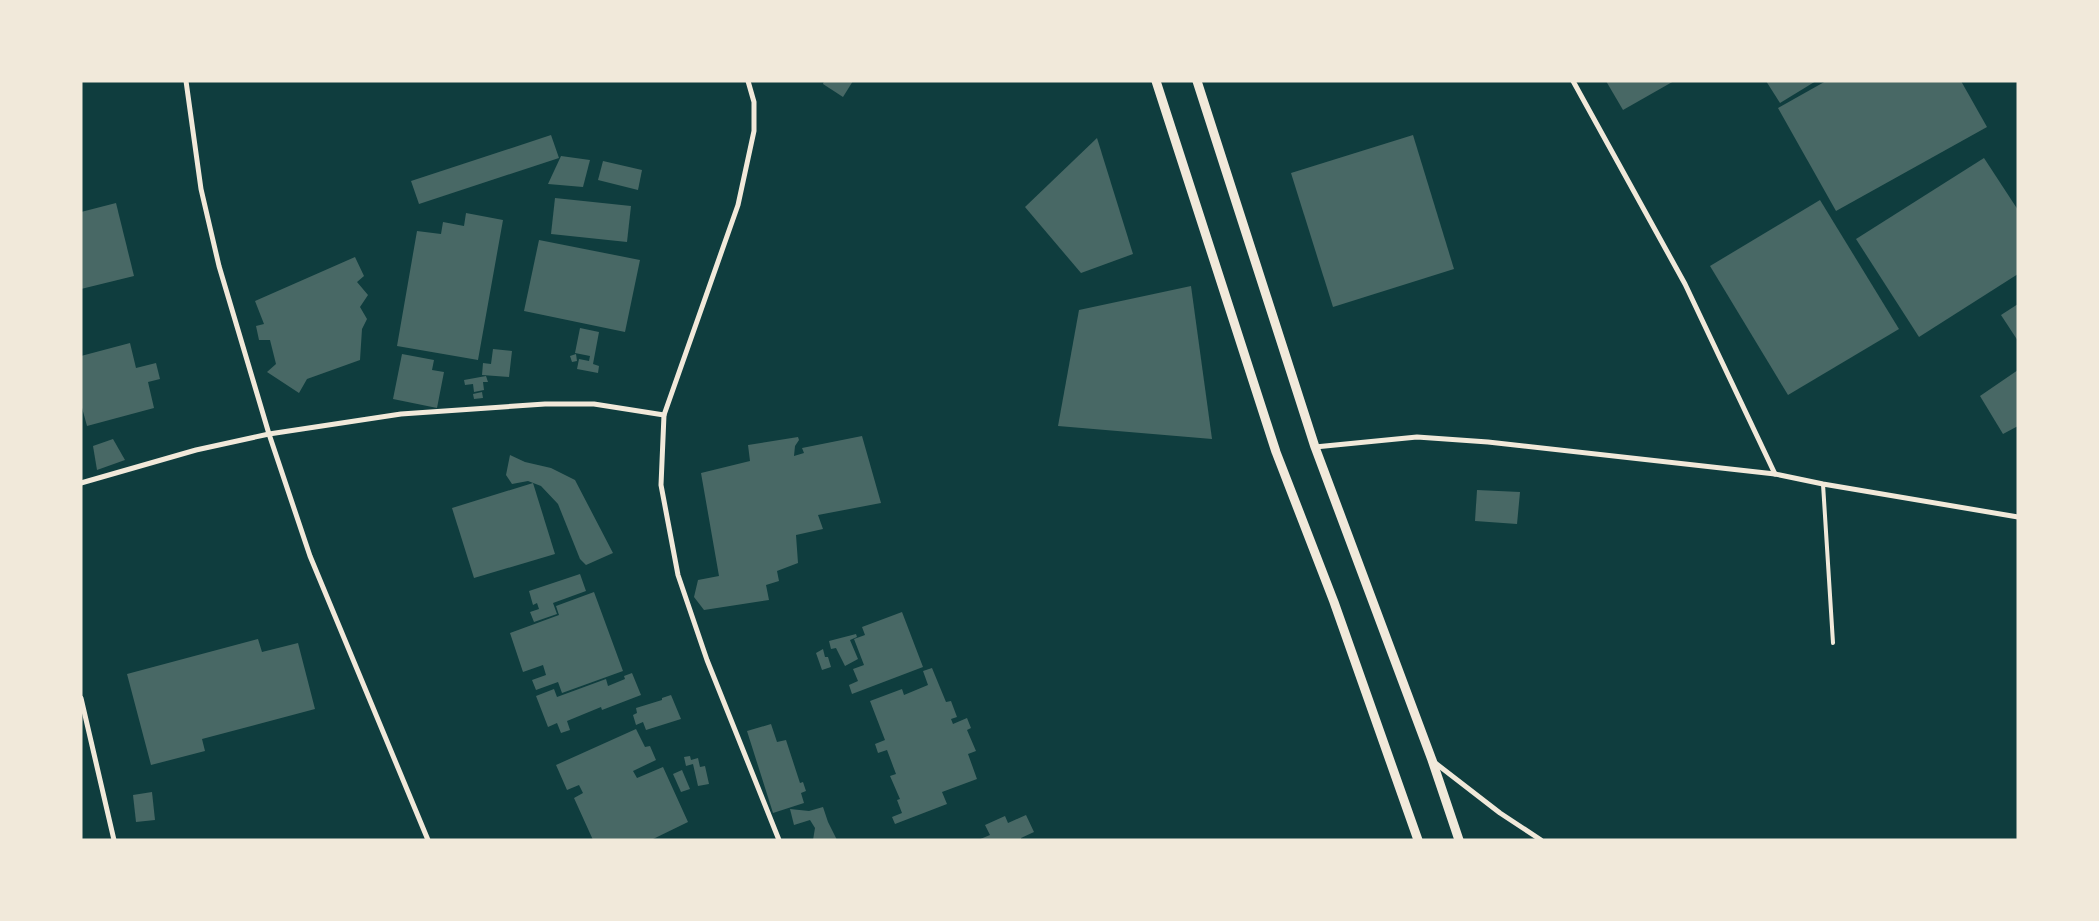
<svg xmlns="http://www.w3.org/2000/svg" width="2099" height="921" viewBox="0 0 2099 921" font-family="'Nunito Sans',sans-serif">
<style>
.building{fill:#486865}
.lines{fill:none;stroke-linecap:round;stroke-linejoin:round}
.service{stroke:#f1e9da;stroke-width:4}
.minor{stroke:#f1e9da;stroke-width:5}
.tertiary{stroke:#f1e9da;stroke-width:9}
</style>
<rect width="100%" height="100%" fill="#0f3d3e"/>
<!-- building -->
<g class="building">
<polygon points="824,81 853,81 843,97 823,84"/>
<polygon points="1606,81 1674,81 1623,110"/>
<polygon points="1766,81 1816,81 1780,103"/>
<polygon points="1826,81 1961,81 1987,127 1836,211 1778,108"/>
<polygon points="551,135 559,158 419,204 411,181"/>
<polygon points="1413,135 1454,269 1333,307 1291,173"/>
<polygon points="1097,138 1133,254 1081,273 1025,207"/>
<polygon points="561,156 590,160 583,187 548,184"/>
<polygon points="1984,158 2018,210 2018,274 1919,337 1856,239"/>
<polygon points="603,161 642,170 638,190 598,180"/>
<polygon points="555,198 631,206 627,242 551,234"/>
<polygon points="1820,200 1899,329 1788,395 1710,266"/>
<polygon points="116,203 134,276 81,289 81,212"/>
<polygon points="466,213 503,220 478,360 397,346 417,231 441,234 443,222 464,226"/>
<polygon points="539,240 640,260 625,332 524,311"/>
<polygon points="355,257 364,276 357,282 368,295 360,307 367,319 362,329 360,360 307,379 299,393 267,372 276,364 270,340 259,340 256,326 264,324 255,301"/>
<polygon points="1191,286 1212,439 1058,426 1079,310"/>
<polygon points="2018,304 2018,341 2001,315"/>
<polygon points="580,328 599,332 593,364 599,366 598,373 577,369 579,359 589,361 590,356 575,353"/>
<polygon points="130,343 136,368 156,363 160,379 148,382 154,408 87,426 81,404 81,356"/>
<polygon points="493,349 512,351 509,377 482,375 483,363 491,364"/>
<polygon points="402,354 434,360 432,370 444,372 437,408 393,399"/>
<polygon points="576,354 577,361 572,362 570,356"/>
<polygon points="2018,370 2018,426 2003,434 1980,396"/>
<polygon points="486,376 488,382 483,382 484,390 474,392 473,384 465,385 464,380"/>
<polygon points="482,392 483,398 474,399 473,394"/>
<polygon points="862,436 881,503 818,515 823,529 796,535 798,563 777,571 779,581 766,585 769,600 704,610 694,597 698,580 719,576 701,473 750,461 748,445 798,437 799,440 795,446 794,456 804,453 802,448"/>
<polygon points="113,439 125,460 97,470 93,446"/>
<polygon points="510,455 525,462 551,468 575,480 613,553 586,565 580,559 558,504 541,486 528,481 512,484 506,475"/>
<polygon points="533,483 555,554 474,578 452,508"/>
<polygon points="1477,490 1520,492 1517,524 1475,521"/>
<polygon points="580,574 586,591 553,603 557,614 534,622 530,612 539,609 537,603 533,605 529,591"/>
<polygon points="594,592 623,671 562,693 558,682 536,690 532,680 546,675 543,665 523,672 510,633 559,615 556,606"/>
<polygon points="902,612 923,667 852,694 849,685 858,681 853,669 864,665 854,639 865,635 862,627"/>
<polygon points="856,634 857,637 850,640 858,659 845,666 836,648 831,649 829,641"/>
<polygon points="258,639 262,652 298,643 315,709 202,739 205,751 151,765 127,674"/>
<polygon points="823,649 825,657 828,657 831,667 822,670 816,653"/>
<polygon points="932,668 946,702 951,701 957,717 951,719 953,724 967,718 971,728 967,730 976,751 968,754 977,779 942,792 947,804 895,824 892,817 902,813 897,800 900,799 890,776 896,774 887,750 878,753 875,744 885,740 870,701 902,689 904,695 928,685 923,671"/>
<polygon points="632,673 641,695 602,710 601,707 567,721 570,730 561,733 557,723 548,727 536,696 554,689 557,697 606,679 608,686 625,679 624,676"/>
<polygon points="671,695 681,719 646,730 643,722 636,725 633,715 637,713 636,708 662,700 662,698"/>
<polygon points="771,724 777,742 786,740 800,783 803,782 806,791 801,793 804,803 773,813 747,731"/>
<polygon points="636,729 645,747 650,746 656,760 633,771 637,778 663,767 688,822 651,840 593,840 574,798 583,793 579,785 567,790 556,765"/>
<polygon points="690,756 691,760 698,758 700,767 705,766 709,784 698,786 693,764 686,766 684,757"/>
<polygon points="682,770 690,789 681,792 673,774"/>
<polygon points="152,792 155,820 136,822 133,795"/>
<polygon points="823,807 828,822 837,840 813,840 815,828 810,820 794,825 790,809 809,811"/>
<polygon points="1026,815 1034,832 1021,838 1021,840 978,840 990,835 985,825 1005,816 1008,823"/>
</g>
<g class="lines">
<!-- service -->
<polyline class="service" points="1823,484 1833,643"/>
<!-- minor -->
<g class="minor">
<polyline points="186,81 201,189 219,266 269,434 310,556 428,840"/>
<polyline points="748,81 754,102 754,131 738,205 664,415 661,485 678,575 707,660 779,840"/>
<polyline points="1573,81 1685,284 1775,474"/>
<polyline points="1315,447 1417,437 1488,442 1775,474 1823,484 2018,517"/>
<polyline points="81,483 196,450 269,434 401,414 545,404 594,404 664,415"/>
<polyline points="81,698 114,840"/>
<polyline points="1434,762 1500,813 1541,840"/>
</g>
<!-- tertiary -->
<g class="tertiary">
<polyline points="1156,81 1276,452 1334,602 1418,840"/>
<polyline points="1197,81 1315,447 1432,760 1459,840"/>
</g>
</g>
<!-- border -->
<rect width="2099" height="921" fill="none" stroke="#f1e9da" stroke-width="165"/>
</svg>
